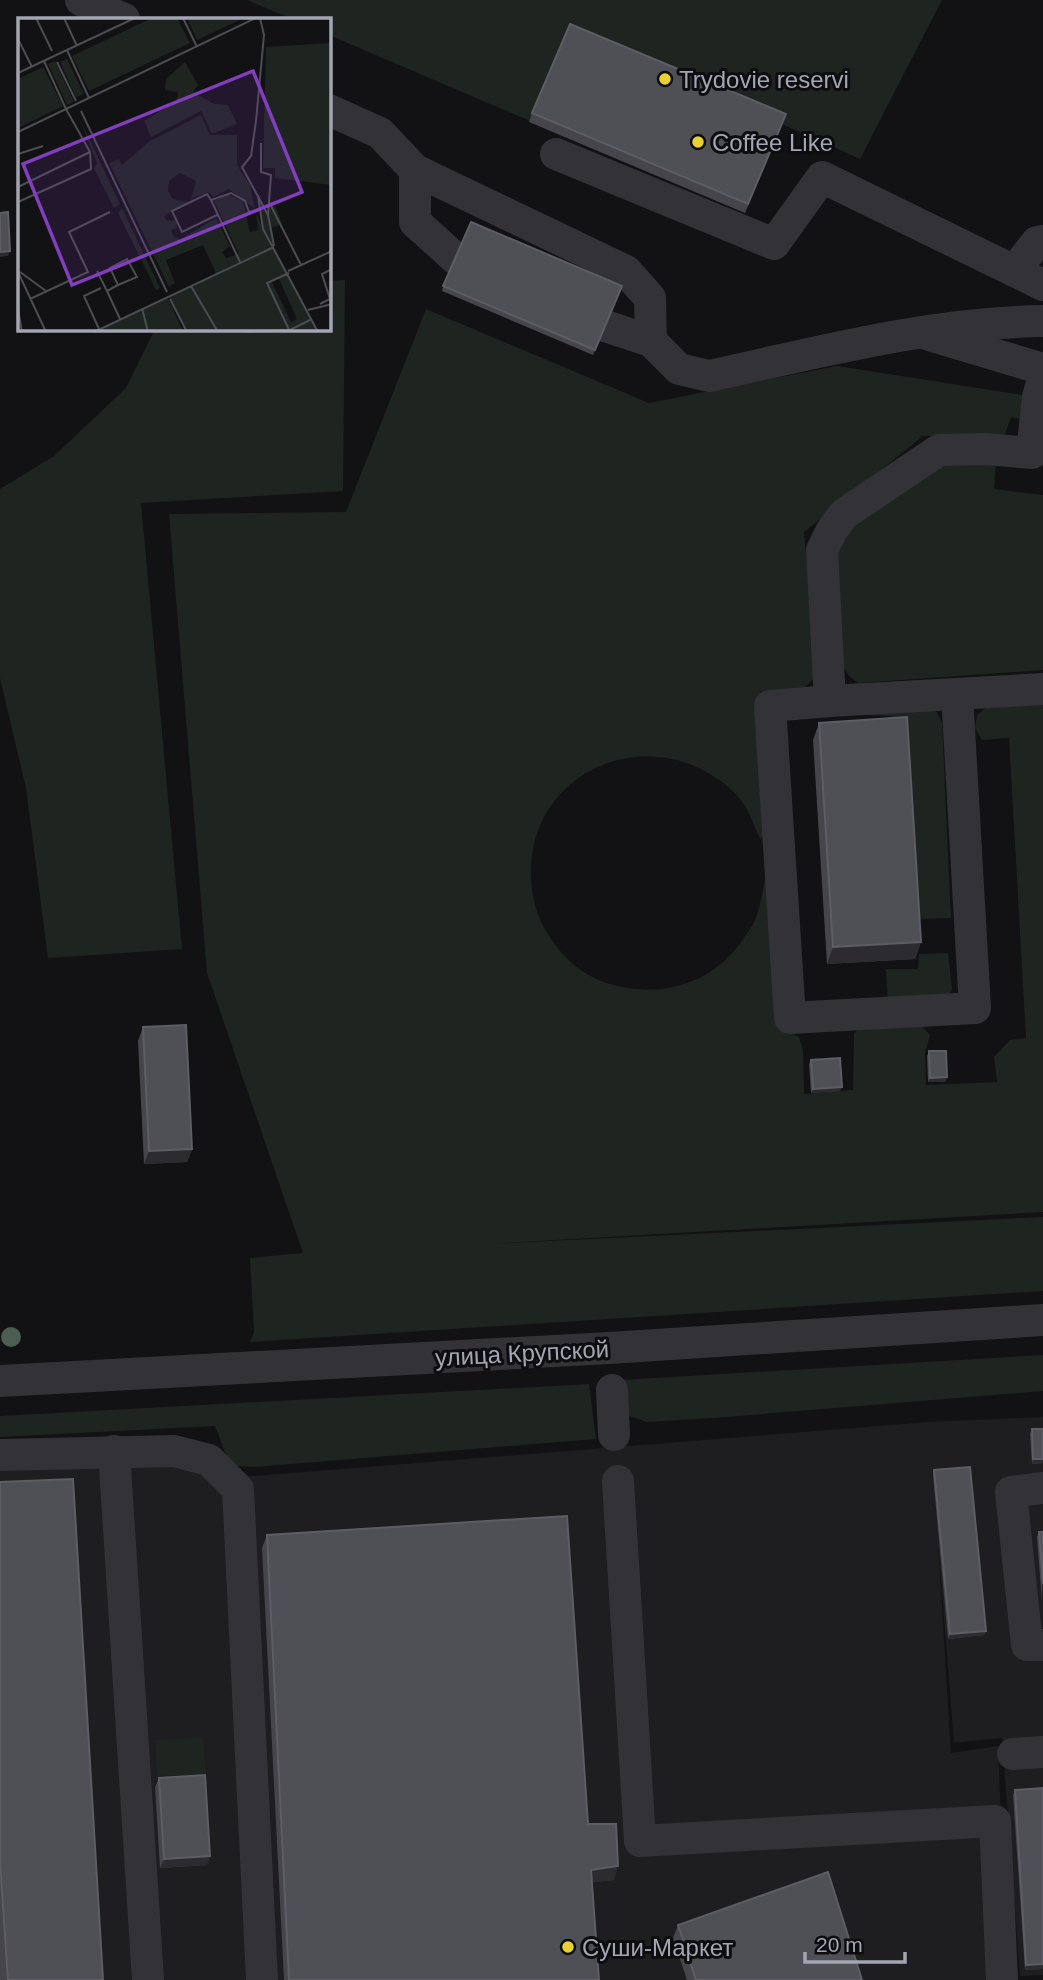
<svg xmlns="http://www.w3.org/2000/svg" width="1043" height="1980" viewBox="0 0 1043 1980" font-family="Helvetica,sans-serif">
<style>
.built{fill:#1e1d20}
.green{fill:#1e2520}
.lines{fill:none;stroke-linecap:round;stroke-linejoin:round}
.minor{stroke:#333237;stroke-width:32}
.tree{fill:#4c5e51}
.wall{fill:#45454b}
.shaded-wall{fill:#2c2c30}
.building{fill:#4f5056;stroke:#5c5d65;stroke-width:2}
.poi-dot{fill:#e9d133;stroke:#0d0c0e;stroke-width:2.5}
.labels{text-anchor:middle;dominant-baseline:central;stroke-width:6;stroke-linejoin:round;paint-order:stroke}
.poi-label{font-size:24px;fill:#a3a5b3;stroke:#0d0c0e;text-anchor:start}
.street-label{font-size:24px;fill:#a3a5b3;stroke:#0d0c0e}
.inset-road{fill:none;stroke:#4c4c53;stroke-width:2}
.view{fill:#813ebd;fill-opacity:0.15;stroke:#813ebd;stroke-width:3.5}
.inset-edge{fill:none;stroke:#a3a5b3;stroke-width:3.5}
</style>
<rect width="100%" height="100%" fill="#121113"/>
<!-- built -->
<polygon class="built" points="1043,1417 1043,1975 1020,1976 1002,1738 954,1743 938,1542 951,1753 998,1746 1007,1980 0,1980 0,1468 153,1462 241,1477 929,1422"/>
<!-- green -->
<g class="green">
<polygon points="247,0 942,0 860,159 782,124 745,213 329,35 329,19 292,19"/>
<polygon points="345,280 343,491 141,503 182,949 48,958 26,788 0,678 0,489 54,456 126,388 155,329 329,329 329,281"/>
<path d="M426,309l223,94 188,-37 192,30 -8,23 -10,-2 -6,17 -82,2 -119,96 12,131 -3,16 -8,8 -45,5v70l5,69 -4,9c-6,-11 -10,-24 -16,-34 -10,-16 -28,-29 -44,-37 -76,-37 -166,11 -170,97 -1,25 4,49 18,70 15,23 34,40 61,48 54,16 108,-2 137,-51 4,-5 8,-12 10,-18 4,-12 6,-25 8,-36l2,-4h4l6,153 22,9 4,13 1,44 49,-4 1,-56 8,-9h59l9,10 -5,18 1,32 71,-3 -3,-25 16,-17 16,-2 -17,-300 -27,2 -7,-12 2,-13 10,-8 56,-3v508l-555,32 555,-27v74l-793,51 4,-10 -4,-74 53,-5 -96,-280 -38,-459 177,-2z"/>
<polygon points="931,460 996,463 994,489 1043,495 1043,670 858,683 849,676 839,659 837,533"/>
<polygon points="925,706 937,712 942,723 951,918 919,919 892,716 867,715 864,709"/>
<polygon points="948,953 952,989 946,1001 888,1006 886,969 918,969 919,954"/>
<polygon points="1043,1355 1043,1391 714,1418 647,1422 623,1414 621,1380"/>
<polygon points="589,1384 596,1439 254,1467 236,1466 226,1455 215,1426 0,1437 0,1416"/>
<polygon points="203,1737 206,1774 157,1776 155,1740"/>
</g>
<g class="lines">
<!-- minor -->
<g class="minor">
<polyline points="81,0 124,19"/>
<path d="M329,110l51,23 35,37 211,101 24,27 1,43 28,28 30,7c111,-24 220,-53 334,-55"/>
<polyline points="556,154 774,244 822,177 1043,285"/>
<polyline points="415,170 415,222 456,259"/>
<polyline points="1014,271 1037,242 1043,241"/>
<polyline points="605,326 651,341"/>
<polyline points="929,335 1043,369"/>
<polyline points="1043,379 1038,397 1032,453 985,449 939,450 844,514 832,530 822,550 830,701 1043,689"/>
<polyline points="830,701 770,706 790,1018 975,1008 957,694"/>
<polyline points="0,1381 609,1348 1043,1320"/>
<polyline points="612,1390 614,1435"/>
<polyline points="114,1451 148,1980"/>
<polyline points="0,1455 174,1451 209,1460 238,1489 262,1980"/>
<polyline points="618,1481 640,1841 995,1821 1002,1980"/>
<polyline points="1043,1488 1011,1492 1027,1645 1043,1645"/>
<polyline points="1013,1754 1043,1752"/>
</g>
</g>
<!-- trees -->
<circle class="tree" cx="11" cy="1337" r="10"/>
<!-- wall -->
<g class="wall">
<polygon points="532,113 782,123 745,213 529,122"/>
<polygon points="443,286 622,286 593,355 442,291"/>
<polygon points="819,723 921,942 915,959 827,964 813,740"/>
<polygon points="143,1027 192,1149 187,1162 144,1164 138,1041"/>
<polygon points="929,1051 947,1077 945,1082 928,1082 927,1056"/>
<polygon points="811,1060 840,1091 811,1093 809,1064"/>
<polygon points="1032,1429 1043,1463 1032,1464 1030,1434"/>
<polygon points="934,1470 986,1631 984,1635 948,1639 933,1475"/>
<polygon points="0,1482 103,1980 0,1980"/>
<polygon points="1039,1532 1043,1532 1042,1602 1037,1537"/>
<polygon points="267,1535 588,1824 614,1880 592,1882 599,1980 284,1980 262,1548"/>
<polygon points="159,1778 207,1865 160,1868 155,1787"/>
<polygon points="1043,1788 1043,1969 1025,1970 1013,1795 1015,1790"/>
<polygon points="678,1925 862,1980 687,1980 673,1938"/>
</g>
<!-- shaded-wall -->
<g class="shaded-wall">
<polygon points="10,251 8,256 0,257 0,252"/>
<polygon points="921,942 915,959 827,964 833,947"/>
<polygon points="947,1077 945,1082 928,1082 930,1078"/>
<polygon points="842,1087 840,1091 811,1093 813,1089"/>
<polygon points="192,1149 187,1162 144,1164 149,1151"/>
<polygon points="1033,1459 1043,1459 1043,1463 1032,1464"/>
<polygon points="986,1631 984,1635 948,1639 950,1634"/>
<polygon points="210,1856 207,1865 160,1868 164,1859"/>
<polygon points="618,1866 614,1880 586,1883 591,1870"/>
<polygon points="1043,1964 1043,1969 1025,1970 1026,1965"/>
</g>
<!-- building -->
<g class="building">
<polygon points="570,24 786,114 748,204 532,113"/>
<polygon points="8,212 10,251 0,252 0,213"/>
<polygon points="471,222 622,286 595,350 443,286"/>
<polygon points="907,717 921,942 833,947 819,723"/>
<polygon points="186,1025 192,1149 149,1151 143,1027"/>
<polygon points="929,1051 946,1051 947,1077 930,1078"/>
<polygon points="840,1058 842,1087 813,1089 811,1060"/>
<polygon points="1032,1429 1043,1429 1043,1459 1033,1459"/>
<polygon points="970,1467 986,1631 950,1634 934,1470"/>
<polygon points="73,1479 103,1980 8,1980 0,1862 0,1482"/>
<polygon points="567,1516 588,1824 616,1824 618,1866 591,1870 599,1980 289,1980 267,1535"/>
<polygon points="1039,1532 1043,1532 1043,1584"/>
<polygon points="205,1775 210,1856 164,1859 159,1778"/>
<polygon points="1043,1788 1043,1964 1026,1965 1015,1790"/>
<polygon points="828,1872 862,1980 696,1980 678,1925"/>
</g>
<!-- markers -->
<g class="poi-dot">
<circle cx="665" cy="79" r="7"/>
<circle cx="698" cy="142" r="7"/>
<circle cx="568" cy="1947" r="7"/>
</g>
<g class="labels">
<!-- poi labels -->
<g class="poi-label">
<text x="679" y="79">Trydovie reservi</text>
<text x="712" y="142">Coffee Like</text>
<text x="582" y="1947">Суши-Маркет</text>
</g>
<!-- street labels -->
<g class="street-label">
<text transform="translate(522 1353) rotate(-3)">улица Крупской</text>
</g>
</g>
<!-- overview -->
<g transform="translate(18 18)">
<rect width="313" height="313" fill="#121113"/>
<path d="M134,0h25l13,25 -101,48 -17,-35zM169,0h57l-47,22zM313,25v142l-56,-7v-10h-12l3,-121zM49,41l17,35 -8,3 -16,-35zM37,43l19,41 -7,3 -19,-41zM167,44l13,23 -5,7 21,12 14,1 9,19 -25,10 -11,-23 -50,26 -7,-16 32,-19 2,-10 -13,-2 1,-11zM25,49l20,39 -45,22v-49zM60,97l42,89 -6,4 -20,-39 3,-6zM183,97l9,20h27v30l13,20 5,24 -26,-20 -15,8 -6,-5 -17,7 5,-18 -16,-8 -11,8 -1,10 5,8 15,3 -24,14 3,5 9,-1 1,8 -6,2 3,7 7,2 35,-21 14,28 -8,6 4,6 7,-2 6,-2 -25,-53 13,-7 16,7 7,31 8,-2 -2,-18 7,17 -5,-36 10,21 1,-12 5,1 8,21 -10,4 2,19 44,84h-131l-18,-35 47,-23 -7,-15 -6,-13 -37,15 9,23 -6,4 -60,-124 10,-4 3,6 28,-24zM261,261l18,40 -6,3 -19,-40zM104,190l38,80 -4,2 -38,-77zM149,279l16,34 -89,1z" fill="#1e2520" fill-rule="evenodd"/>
<path class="inset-road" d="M18,0l16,33M46,0l13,28M165,0l14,29M242,0l4,17 -8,86 -5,35 -9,11 26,48M0,21l14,28M49,32l22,48M26,43l22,48M39,44l19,39M0,55l117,-55M63,93l86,181M0,114l238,-114M243,125v29l10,3 -3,40 6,31M0,136l25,-8M0,169l72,-35M240,178l5,33 55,103M193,182l-4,-6 -35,17 10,21 35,-17M0,184l73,-33 -1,-17 -24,-43M251,184l32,63M222,244l-29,-62 20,-7 14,8 4,11 10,-2M79,253l10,20M270,253l44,-20M0,254l28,60M2,254l26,19M271,255l-22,10 23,49M100,267l19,-8 -10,-18 -17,9 8,17 -11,6 13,28M173,268l27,46M12,281l58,-27 -19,-40 41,-20M152,281l17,33M302,286l10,-5 -8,-25 10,-5M124,290l6,24M0,291l4,23M290,292l24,-6M81,311l-15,-33 17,-8M76,314l180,-85M227,314l45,-2 22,-11"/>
<path class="view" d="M235,53l49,121 -230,93 -49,-121z"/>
<rect width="313" height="313" class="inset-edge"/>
</g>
<!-- scale -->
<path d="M805 1952v10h100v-10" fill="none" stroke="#a3a5b3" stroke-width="3.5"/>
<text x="816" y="1952" font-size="21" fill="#a3a5b3" stroke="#0d0c0e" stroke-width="5" paint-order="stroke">20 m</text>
</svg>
